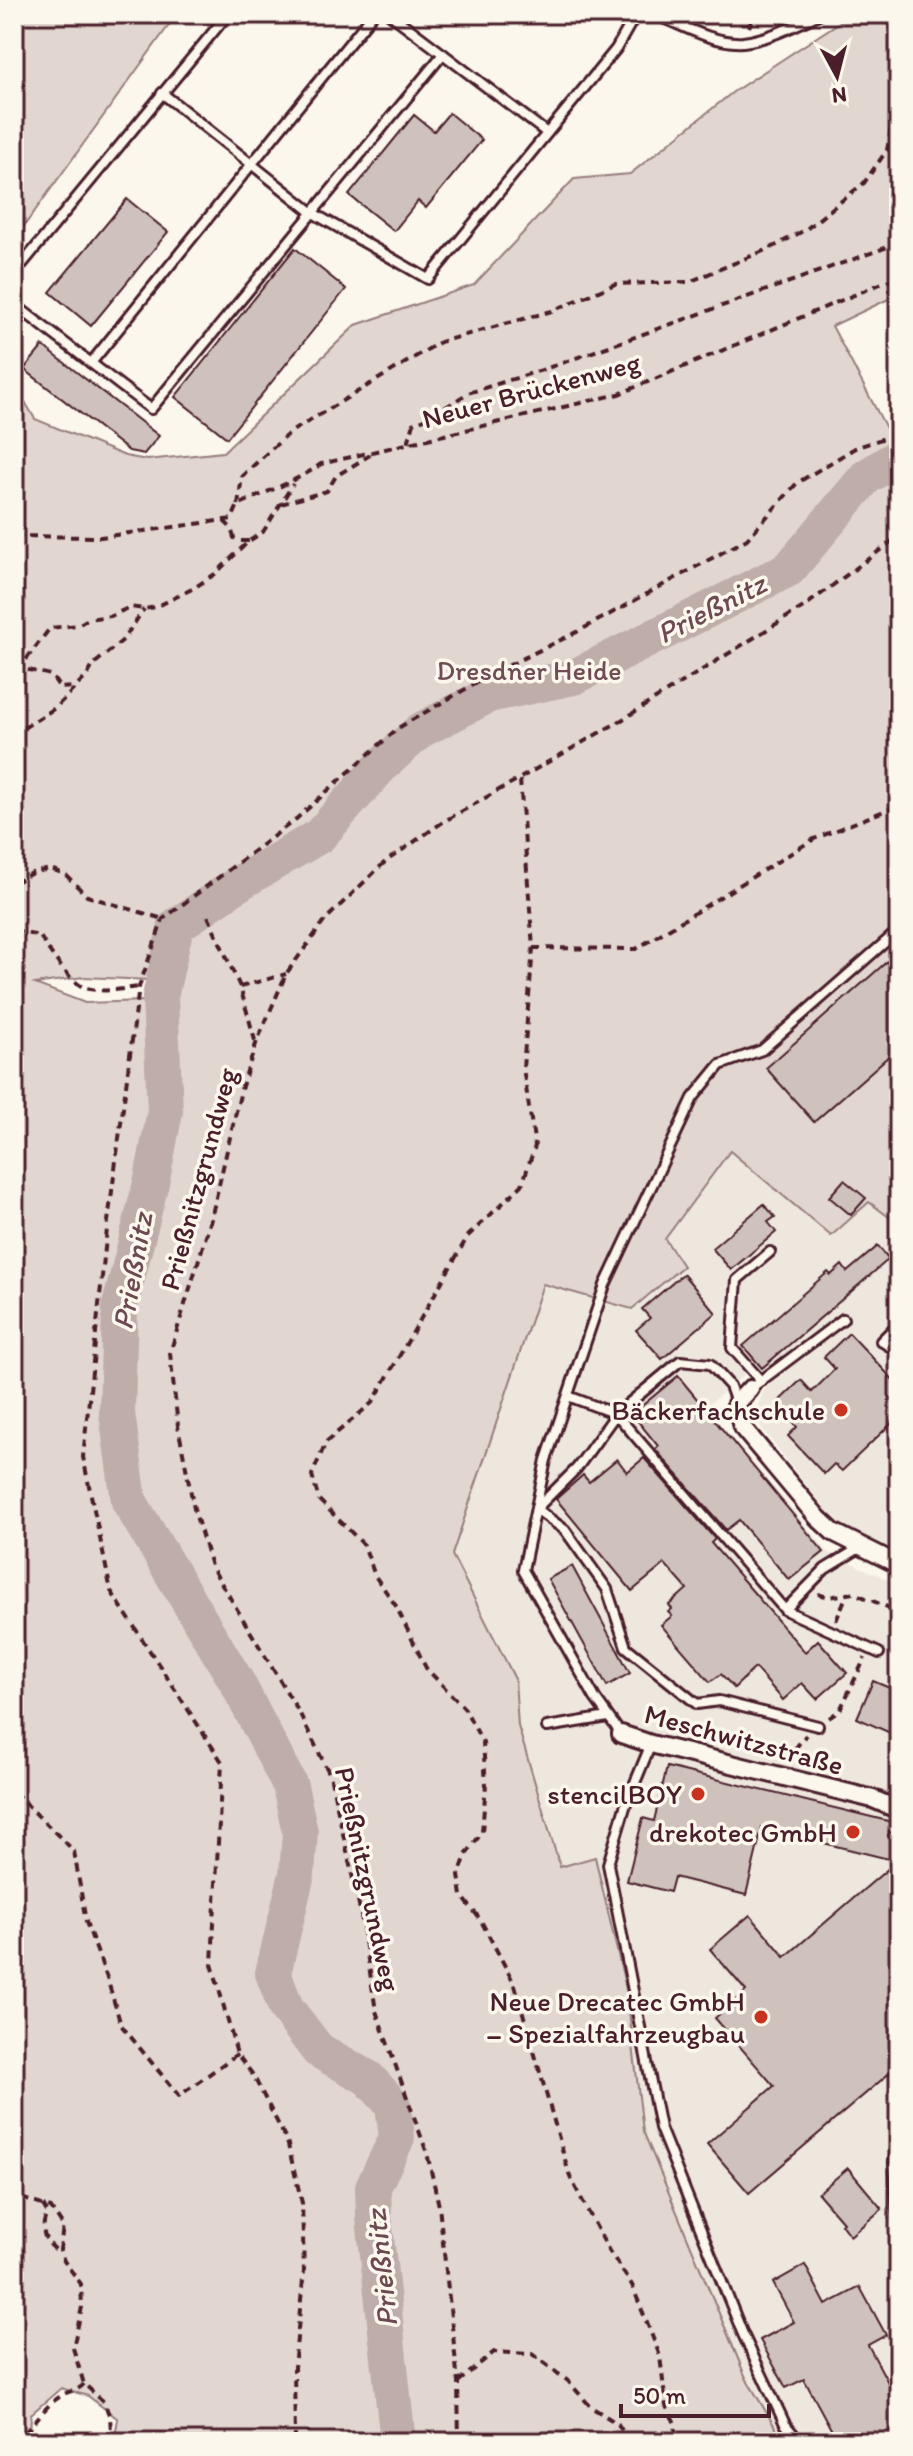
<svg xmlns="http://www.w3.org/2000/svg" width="913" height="2456" viewBox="0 0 913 2456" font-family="Itim,sans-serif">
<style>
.built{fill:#eee7de}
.green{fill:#e2d7d0;stroke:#967b7e;stroke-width:2;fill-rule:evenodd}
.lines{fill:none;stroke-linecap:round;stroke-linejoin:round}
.river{stroke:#bfadaa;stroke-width:36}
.building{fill:#cfc2bc;stroke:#4a1f2b;stroke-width:2}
.service-casing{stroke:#4a1f2b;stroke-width:14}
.minor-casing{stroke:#4a1f2b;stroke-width:22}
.path{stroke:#4a1f2b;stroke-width:4;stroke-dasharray:8 6;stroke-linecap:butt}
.service{stroke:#fbf7ec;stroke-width:8}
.minor{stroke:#fbf7ec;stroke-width:16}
.poi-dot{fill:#c8321e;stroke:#fbf7ec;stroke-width:3}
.labels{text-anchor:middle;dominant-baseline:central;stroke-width:7;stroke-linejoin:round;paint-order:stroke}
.street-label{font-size:28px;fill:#4a1f2b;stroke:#fbf7ec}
.park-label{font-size:28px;fill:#704d54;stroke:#fbf7ec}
.poi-label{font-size:28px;fill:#4a1f2b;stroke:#fbf7ec;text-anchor:end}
.water-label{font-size:30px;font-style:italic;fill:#6d4a51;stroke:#fbf7ec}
</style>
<rect width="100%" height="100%" fill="#fbf7ec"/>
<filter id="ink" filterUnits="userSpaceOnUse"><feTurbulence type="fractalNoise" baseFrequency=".0125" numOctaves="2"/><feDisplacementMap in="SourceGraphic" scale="16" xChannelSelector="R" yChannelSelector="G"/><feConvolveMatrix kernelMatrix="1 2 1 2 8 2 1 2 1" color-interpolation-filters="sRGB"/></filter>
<g filter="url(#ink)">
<!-- built -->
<polygon class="built" points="730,1151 831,1236 869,1202 896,1223 899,1220 899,1557 838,1526 753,1417 765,1388 851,1319 843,1314 755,1381 746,1373 706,1407 828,1552 899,1585 899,2442 784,2442 746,2378 643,2131 627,1993 560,1867 518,1726 515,1679 452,1555 543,1284 665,1239"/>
<!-- green -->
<g class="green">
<polygon points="14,14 177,14 14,240"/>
<path d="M852,14h47v280l-67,32 63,119 4,-2v777l-2,3 -28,-21 -38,34 -101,-85 -65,88 18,27 -51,43 -89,-25 -91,271 63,124 3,47 42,141 35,-10 32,136 16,138 103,247 38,64h-670l4,-23 -30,-23 -27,-8 -30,26 -1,23 3,5h-19v-2059l21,36 90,37 22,4 76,-8 133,-127 118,-40 100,-106 56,-5 103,-82zM83,977l67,3 -5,21 -60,2 -50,-19z"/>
</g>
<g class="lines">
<!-- river -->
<polyline class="river" points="398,2442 374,2218 373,2187 397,2138 393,2105 368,2078 318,2050 286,2008 273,1973 297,1874 300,1832 290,1786 238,1684 129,1501 117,1413 120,1306 152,1179 165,1111 160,997 176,926 241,882 319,836 383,764 421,730 489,695 574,677 789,569 866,477 899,456"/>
</g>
<!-- building -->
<g class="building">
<polygon points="449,113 482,140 426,208 418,201 394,231 349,195 414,115 434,131"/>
<polygon points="127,199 168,232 91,326 50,292"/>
<polygon points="295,248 346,289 227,438 175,397"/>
<polygon points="43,346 159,436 144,454 129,451 24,369"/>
<polygon points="899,951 899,1047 814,1122 766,1068"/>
<polygon points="844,1180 866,1198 851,1215 829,1197"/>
<polygon points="764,1204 775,1217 768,1222 776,1232 731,1270 712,1248"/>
<polygon points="878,1246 889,1259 762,1368 743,1346 828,1272 831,1275 842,1265 847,1272"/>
<polygon points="683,1274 716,1313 662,1359 636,1330 650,1318 642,1309"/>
<polygon points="849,1333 899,1386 899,1416 842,1471 834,1464 824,1474 788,1436 797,1427 777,1403 801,1380 812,1392 835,1369 824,1357"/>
<polygon points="678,1376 824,1552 789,1580 739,1520 726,1530 655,1449 658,1446 632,1414"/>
<polygon points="644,1458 715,1539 711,1543 805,1652 818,1640 847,1673 817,1699 802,1683 783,1700 755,1668 734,1688 721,1674 710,1682 661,1625 672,1616 668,1612 672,1609 669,1605 687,1589 665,1564 632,1591 556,1499 583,1475 589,1482 617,1459 627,1472"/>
<polygon points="572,1566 630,1673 607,1686 548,1579"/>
<polygon points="873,1681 899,1692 899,1737 857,1718"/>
<polygon points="667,1767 892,1822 888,1836 899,1841 899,2065 749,2193 707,2144 774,2086 715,2018 746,1991 710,1949 750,1915 785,1957 897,1861 762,1828 746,1895 674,1877 670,1892 627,1881 643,1818 654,1821"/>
<polygon points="848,2168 882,2209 850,2236 841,2224 843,2222 818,2193"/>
<polygon points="805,2265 826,2305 860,2287 886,2335 868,2345 899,2403 899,2442 838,2442 804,2379 786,2388 760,2340 794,2322 773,2283"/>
</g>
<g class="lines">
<defs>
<g id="service">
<polyline points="390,14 443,54"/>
<path d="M654,14c27,11 60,30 89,28 26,-3 53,-17 76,-28"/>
<polyline points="162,93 313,213 428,279 616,49 636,14"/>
<polyline points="14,274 228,14"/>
<polyline points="14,304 91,363 373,14"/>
<polyline points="91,363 151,409 443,54 547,133"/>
<polyline points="899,1323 881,1341 899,1352"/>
<polyline points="761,1381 732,1348 737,1280 770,1252"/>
<polyline points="750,1389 843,1319"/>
<polyline points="568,1396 616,1414 577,1468 536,1509 565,1530 607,1589 626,1647 697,1704 719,1701 818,1726"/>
<polyline points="736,1403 730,1386 710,1364 680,1361 616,1414 785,1610 879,1653"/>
<polyline points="785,1610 825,1569 861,1547"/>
<polyline points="547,1727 608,1717"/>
<polyline points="621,1734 595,1698 523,1570 546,1460 605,1285 693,1098 720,1065 762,1050 899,930"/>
<polyline points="651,1744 625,1807 608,1864 660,2128 742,2332 785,2424 800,2442"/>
<polyline points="899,2133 894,2162 899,2230"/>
</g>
<g id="minor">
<polyline points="750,1389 736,1404 742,1427 818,1518 833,1532 899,1565"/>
<polyline points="621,1734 651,1744 873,1799 899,1810"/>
</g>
</defs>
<!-- service casing -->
<use href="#service" class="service-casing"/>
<!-- minor casing -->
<use href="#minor" class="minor-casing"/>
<!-- path -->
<g class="path">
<polyline points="749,27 754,14"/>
<polyline points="408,443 414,423 430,417 468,393 542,370 899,243"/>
<polyline points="281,504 327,491 336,476 375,452"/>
<polyline points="238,505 242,476 289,433 440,342 552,311 615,284 689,282 773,247 805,230 864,183 887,150 896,103 899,102"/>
<polyline points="224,521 231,528 234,538 240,541 249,541"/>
<path d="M14,536l87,1 131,-18 6,-14c29,-14 56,-22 83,-41l298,-70 280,-118"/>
<polyline points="14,670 24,669 51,675 60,688 74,687"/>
<polyline points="15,739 22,729 55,708 87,676 94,664 123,640 144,609"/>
<polyline points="14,740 17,705 14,692 19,669 50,628 78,625 88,619 111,616 130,607 144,609 156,607 194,588 215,574 249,541 263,532 293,484"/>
<polyline points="520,780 533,948 523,1068 535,1146 522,1185 468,1236 373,1402 326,1442 312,1475 319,1500 364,1545 375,1576 396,1606 426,1668 465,1709 483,1743 486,1784 482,1832 466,1855 459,1875 462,1896 480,1919 515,1985 570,2177 609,2251 632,2285 660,2356 666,2406 675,2423 676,2442"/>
<polyline points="14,883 32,873 50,869 65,874 87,896 163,919"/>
<polyline points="208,916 240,987 256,1044"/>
<path d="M14,931l26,5c8,14 31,48 46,52 17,5 36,1 52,-1"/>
<polyline points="533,948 636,949 814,839 899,805"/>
<polyline points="240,987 286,974"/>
<polyline points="818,1594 828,1597 854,1593 892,1609 899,1608"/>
<polyline points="836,1621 847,1594"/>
<polyline points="829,1718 840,1710 865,1658"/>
<polyline points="786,1760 806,1735"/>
<polyline points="14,1792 74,1851 86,1922 107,1978 121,2025 179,2096 237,2054"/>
<polyline points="14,2175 15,2196 51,2208 63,2226 60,2250 64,2261 81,2284 82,2307 73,2348 84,2384 104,2402 110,2417 111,2431 106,2442"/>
<path d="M43,2205l4,7c-7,19 -4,29 12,40"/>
<polyline points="458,2382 494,2352 532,2354 568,2381 591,2407 618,2424 629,2442"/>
<path d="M14,2441c20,-13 28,-34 47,-45 8,-6 16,-4 23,-12"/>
<polyline points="27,2442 48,2433 58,2433"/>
<polyline points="295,2442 294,2367 304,2271 302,2203 287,2141 253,2075 237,2054 212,1964 222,1762 111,1591 83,1457 107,1229 139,987 163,919 295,820 398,728 493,673 579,631 747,539 797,483 855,448 899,433"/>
<polyline points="459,2442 458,2382 439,2206 427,2153 376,2011 361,1915 330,1775 300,1714 211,1566 194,1509 178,1426 170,1353 210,1223 242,1086 256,1044 286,974 326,919 385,862 443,822 620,721 805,606 899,536"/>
</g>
<!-- service -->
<use href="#service" class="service"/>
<!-- minor -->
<use href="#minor" class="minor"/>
</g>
</g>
<!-- markers -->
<g class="poi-dot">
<circle cx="841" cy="1410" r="8"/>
<circle cx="698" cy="1794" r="8"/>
<circle cx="853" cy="1832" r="8"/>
<circle cx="761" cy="2017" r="8"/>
</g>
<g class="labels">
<!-- street labels -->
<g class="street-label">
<text transform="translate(531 390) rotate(-15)">Neuer Brückenweg</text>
<text transform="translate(198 1179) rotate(-75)">Prießnitzgrundweg</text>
<text transform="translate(744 1739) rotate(15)">Meschwitzstraße</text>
<text transform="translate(368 1879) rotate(78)">Prießnitzgrundweg</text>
</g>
<!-- park labels -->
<g class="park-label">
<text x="529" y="670">Dresdner Heide</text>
</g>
<!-- poi labels -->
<g class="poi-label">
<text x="825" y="1410">Bäckerfachschule</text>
<text x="682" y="1794">stencilBOY</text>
<text x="837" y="1832">drekotec GmbH</text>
<text x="745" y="2001">Neue Drecatec GmbH<tspan x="745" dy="32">– Spezialfahrzeugbau</tspan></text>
</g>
<!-- water labels -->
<g class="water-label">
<text transform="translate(711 608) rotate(-27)">Prießnitz</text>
<text transform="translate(132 1271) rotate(-80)">Prießnitz</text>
<text transform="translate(381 2268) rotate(-96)">Prießnitz</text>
</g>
</g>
<!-- margin -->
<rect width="913" height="2456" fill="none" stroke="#fbf7ec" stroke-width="48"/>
<rect x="24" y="24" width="865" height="2408" fill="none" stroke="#4a1f2b" stroke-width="3" filter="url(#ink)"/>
<!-- north arrow -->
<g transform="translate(837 76) rotate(173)" stroke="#fbf7ec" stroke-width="6" paint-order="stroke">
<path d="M0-6L14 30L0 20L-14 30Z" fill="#4a1f2b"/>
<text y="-12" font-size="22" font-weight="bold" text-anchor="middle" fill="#4a1f2b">N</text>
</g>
<!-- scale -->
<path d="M621 2404v12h148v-12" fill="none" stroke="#4a1f2b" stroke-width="4"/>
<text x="633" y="2404" font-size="24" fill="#4a1f2b" stroke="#fbf7ec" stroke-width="6" paint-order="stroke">50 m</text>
</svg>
